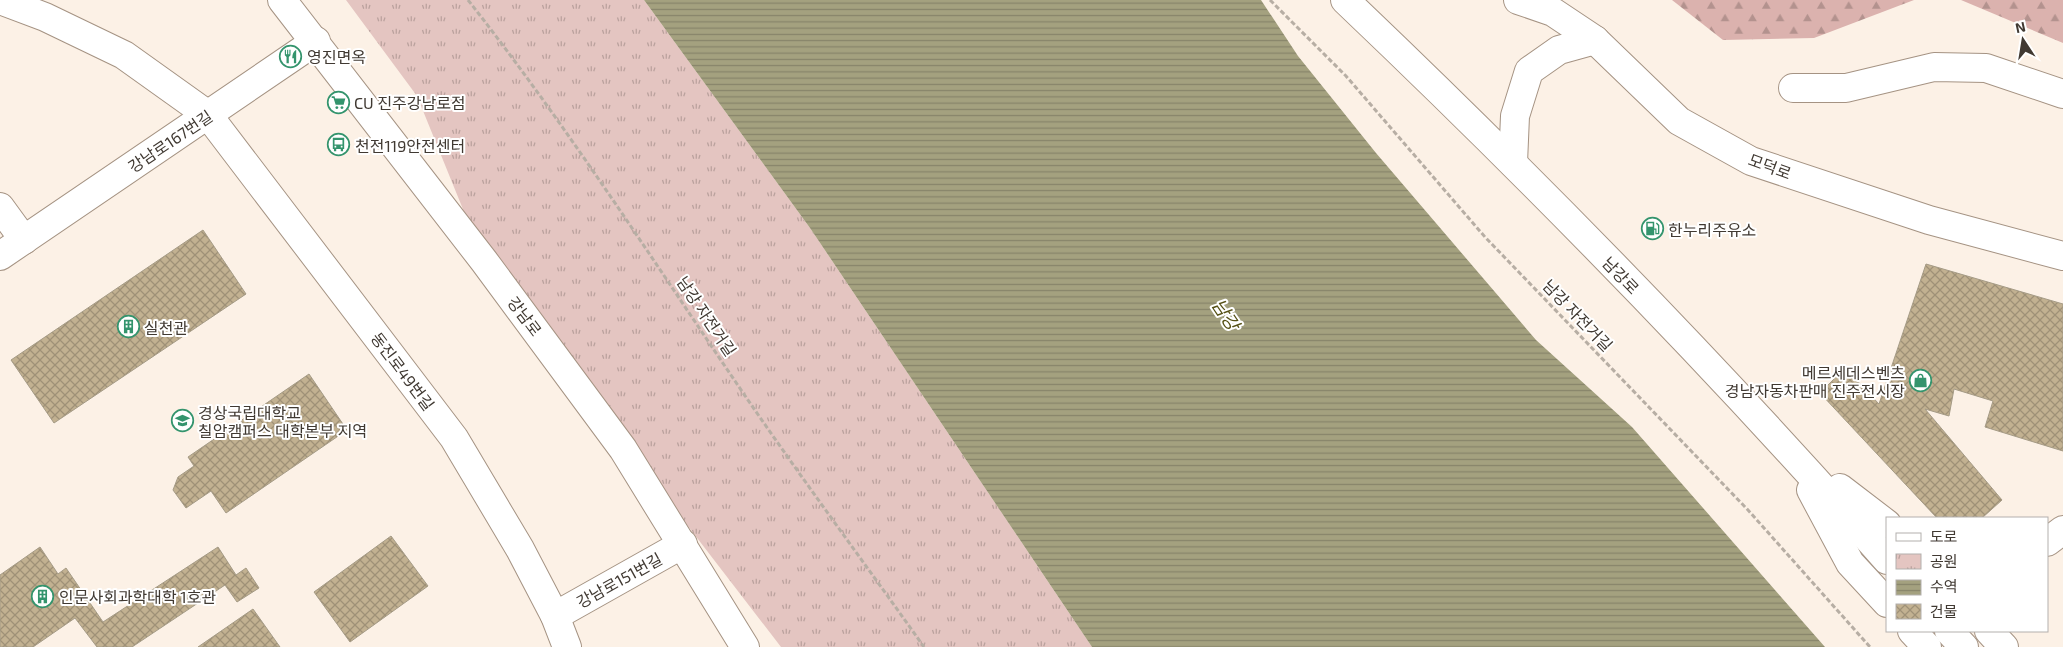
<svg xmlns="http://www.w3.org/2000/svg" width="2063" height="647" viewBox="0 0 2063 647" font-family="'Exo 2','Noto Sans KR',sans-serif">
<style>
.forest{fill:url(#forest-firs)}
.park{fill:url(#park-tufts)}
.water{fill:url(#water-rules)}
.building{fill:url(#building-cross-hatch);stroke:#a59b86}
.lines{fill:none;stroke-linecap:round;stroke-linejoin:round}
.minor-casing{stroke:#a59383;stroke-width:30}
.path{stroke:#b7aea4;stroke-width:3;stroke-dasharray:5 2.5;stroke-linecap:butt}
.minor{stroke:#fff;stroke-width:28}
.labels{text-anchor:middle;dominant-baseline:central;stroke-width:4;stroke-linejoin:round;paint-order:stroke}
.poi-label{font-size:16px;fill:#403932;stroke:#fff;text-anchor:start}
.street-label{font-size:16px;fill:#403932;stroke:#fff}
.water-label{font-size:18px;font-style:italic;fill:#555015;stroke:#fff}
</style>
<defs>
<pattern id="forest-firs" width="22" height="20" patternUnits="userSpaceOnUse" patternTransform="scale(1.25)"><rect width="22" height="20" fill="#dbb2ae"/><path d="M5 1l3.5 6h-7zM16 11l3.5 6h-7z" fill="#b3928e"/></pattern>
<pattern id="park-tufts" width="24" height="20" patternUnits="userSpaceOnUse" patternTransform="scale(1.25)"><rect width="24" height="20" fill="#e4c5c1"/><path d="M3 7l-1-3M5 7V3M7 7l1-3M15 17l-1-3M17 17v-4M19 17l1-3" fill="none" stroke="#baa19d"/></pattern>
<pattern id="water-rules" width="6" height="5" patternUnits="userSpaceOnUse" patternTransform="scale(1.25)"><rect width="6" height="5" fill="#a4a17f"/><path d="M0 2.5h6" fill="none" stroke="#878469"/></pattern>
<pattern id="building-cross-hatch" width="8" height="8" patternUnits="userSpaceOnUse" patternTransform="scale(1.25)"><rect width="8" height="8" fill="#c2b191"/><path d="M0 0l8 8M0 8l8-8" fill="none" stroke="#9f9177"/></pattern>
</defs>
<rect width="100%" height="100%" fill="#fcf1e6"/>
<!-- forest -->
<g class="forest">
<polygon points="1672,0 1914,0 1814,38 1723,40"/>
<polygon points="1961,0 2063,0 2063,43"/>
</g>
<!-- park -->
<polygon class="park" points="346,0 644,0 810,228 1092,647 781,647 484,261 417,96"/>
<!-- water -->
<polygon class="water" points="644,0 1261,0 1298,56 1376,153 1536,340 1632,427 1825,647 1092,647 810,228"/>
<!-- building -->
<g class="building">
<polygon points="203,230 246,294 54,423 11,360"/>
<polygon points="1926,264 2063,304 2063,451 1985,427 1993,401 1954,389 1949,416 1925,409 2002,500 1982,518 1937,518 1820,393 1845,368 1879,404"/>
<polygon points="309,374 347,430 226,513 211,491 186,508 173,490 178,477 194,466 188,457"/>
<polygon points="391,536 428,586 350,642 314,592"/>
<polygon points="40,547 58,574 66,568 103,622 218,547 236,575 246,568 259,588 237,602 225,585 132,647 97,647 75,618 33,647 0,647 0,575"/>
<polygon points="253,609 280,647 198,647"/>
</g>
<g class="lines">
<defs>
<g id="minor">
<polyline points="0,0 45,17 124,55 208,115 454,438 520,549 555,616 567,647"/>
<polyline points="282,0 484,261 623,449 745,647"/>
<path d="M1345,0c188,179 370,365 542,560"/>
<polyline points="1518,0 1553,12 1595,40 1679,121 1751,161 1929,220 2063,256"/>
<polyline points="1793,88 1846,88 1934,67 1986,68 2063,94"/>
<polyline points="1513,163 1515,116 1529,71 1559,50 1595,40"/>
<polyline points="0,207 24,240"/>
<polyline points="0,256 316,41"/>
<polyline points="1840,488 1887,524"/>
<polyline points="1811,490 1850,563 1887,603"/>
<polyline points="2047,542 2063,530"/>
<polyline points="555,616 683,544"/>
<polyline points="1912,631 1927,647"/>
<polyline points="1949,631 1964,647"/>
<polyline points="1989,631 2004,647"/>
</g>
</defs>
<!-- minor casing -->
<use href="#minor" class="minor-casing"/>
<!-- path -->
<g class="path">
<path d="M468,0c96,122 180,253 267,381 61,90 126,177 189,266"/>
<polyline points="1270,0 1346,76 1485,237 1748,510 1870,647"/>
</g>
<!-- minor -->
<use href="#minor" class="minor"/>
</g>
<!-- icons -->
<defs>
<symbol id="restaurant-ring" viewBox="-11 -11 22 22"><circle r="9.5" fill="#fff" stroke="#34946d" stroke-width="1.5"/><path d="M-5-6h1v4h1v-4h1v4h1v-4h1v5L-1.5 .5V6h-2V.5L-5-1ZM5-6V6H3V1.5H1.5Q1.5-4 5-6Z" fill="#34946d"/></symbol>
<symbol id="supermarket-ring" viewBox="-11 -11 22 22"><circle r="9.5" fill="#fff" stroke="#34946d" stroke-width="1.5"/><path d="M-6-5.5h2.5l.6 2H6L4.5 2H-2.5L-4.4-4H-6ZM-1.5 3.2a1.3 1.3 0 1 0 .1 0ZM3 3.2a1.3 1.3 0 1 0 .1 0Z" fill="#34946d"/></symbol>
<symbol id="bus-ring" viewBox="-11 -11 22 22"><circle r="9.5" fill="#fff" stroke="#34946d" stroke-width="1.5"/><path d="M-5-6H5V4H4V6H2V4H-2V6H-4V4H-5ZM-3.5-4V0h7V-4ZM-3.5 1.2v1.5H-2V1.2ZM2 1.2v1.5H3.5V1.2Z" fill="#34946d"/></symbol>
<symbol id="fuel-ring" viewBox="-11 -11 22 22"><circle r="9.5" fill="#fff" stroke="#34946d" stroke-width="1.5"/><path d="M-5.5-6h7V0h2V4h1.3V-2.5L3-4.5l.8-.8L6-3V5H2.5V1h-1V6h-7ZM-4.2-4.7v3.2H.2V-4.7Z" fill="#34946d"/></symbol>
<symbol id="building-ring" viewBox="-11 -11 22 22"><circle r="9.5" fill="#fff" stroke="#34946d" stroke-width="1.5"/><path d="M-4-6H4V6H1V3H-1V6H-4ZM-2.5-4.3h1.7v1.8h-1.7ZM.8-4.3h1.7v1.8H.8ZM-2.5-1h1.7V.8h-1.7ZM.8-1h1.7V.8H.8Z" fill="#34946d"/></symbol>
<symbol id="shop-ring" viewBox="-11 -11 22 22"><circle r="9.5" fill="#fff" stroke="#34946d" stroke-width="1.5"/><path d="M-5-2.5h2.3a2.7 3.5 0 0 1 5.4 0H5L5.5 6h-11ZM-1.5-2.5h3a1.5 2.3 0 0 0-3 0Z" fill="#34946d"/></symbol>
<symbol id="university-ring" viewBox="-11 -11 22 22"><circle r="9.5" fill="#fff" stroke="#34946d" stroke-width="1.5"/><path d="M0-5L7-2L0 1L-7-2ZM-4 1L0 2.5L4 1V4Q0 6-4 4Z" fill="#34946d"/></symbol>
</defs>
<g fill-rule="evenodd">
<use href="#restaurant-ring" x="278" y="44" width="25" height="25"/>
<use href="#supermarket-ring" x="326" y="90" width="25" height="25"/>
<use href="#bus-ring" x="326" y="132" width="25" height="25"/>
<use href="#fuel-ring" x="1640" y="216" width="25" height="25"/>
<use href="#building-ring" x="116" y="314" width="25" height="25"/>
<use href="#shop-ring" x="1908" y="368" width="25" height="25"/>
<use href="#university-ring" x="170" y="408" width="25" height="25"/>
<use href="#building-ring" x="30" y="584" width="25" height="25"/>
</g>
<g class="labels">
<!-- poi labels -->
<g class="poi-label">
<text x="307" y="56">영진면옥</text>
<text x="354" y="102">CU 진주강남로점</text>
<text x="355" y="145">천전119안전센터</text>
<text x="1668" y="229">한누리주유소</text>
<text x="144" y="327">실천관</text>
<text x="1905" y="372" text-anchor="end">메르세데스벤츠<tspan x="1905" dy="18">경남자동차판매 진주전시장</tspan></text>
<text x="198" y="412">경상국립대학교<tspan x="198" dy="18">칠암캠퍼스 대학본부 지역</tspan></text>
<text x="59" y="596">인문사회과학대학 1호관</text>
</g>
<!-- street labels -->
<g class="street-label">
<text transform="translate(170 141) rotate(-34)">강남로167번길</text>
<text transform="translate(1770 166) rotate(20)">모덕로</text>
<text transform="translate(1621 275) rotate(46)">남강로</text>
<text transform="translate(1578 315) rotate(46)">남강 자전거길</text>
<text transform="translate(525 316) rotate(53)">강남로</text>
<text transform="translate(707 316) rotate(56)">남강 자전거길</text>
<text transform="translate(403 371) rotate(53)">동진로49번길</text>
<text transform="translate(619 580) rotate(-29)">강남로151번길</text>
</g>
<!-- water labels -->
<g class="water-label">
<text transform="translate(1226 314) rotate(56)">남강</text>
</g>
</g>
<!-- legend -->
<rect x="1886" y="517" width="162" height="115" fill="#ffffff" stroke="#b3b0ad"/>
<rect x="1896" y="533" width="25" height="8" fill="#ffffff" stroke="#b3b0ad"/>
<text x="1930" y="542" font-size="15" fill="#403932">도로</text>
<rect x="1896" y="554" width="25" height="15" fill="url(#park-tufts)" stroke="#b3b0ad"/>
<text x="1930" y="567" font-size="15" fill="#403932">공원</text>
<rect x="1896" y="580" width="25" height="15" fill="url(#water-rules)" stroke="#b3b0ad"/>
<text x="1930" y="592" font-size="15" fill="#403932">수역</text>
<rect x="1896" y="604" width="25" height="15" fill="url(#building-cross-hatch)" stroke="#b3b0ad"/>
<text x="1930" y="617" font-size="15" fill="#403932">건물</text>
<!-- north arrow -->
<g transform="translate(2023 40) rotate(348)" stroke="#ffffff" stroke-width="4" paint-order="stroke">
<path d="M0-4L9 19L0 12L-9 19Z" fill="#403932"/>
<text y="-8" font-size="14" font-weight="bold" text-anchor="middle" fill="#403932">N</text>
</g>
</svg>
